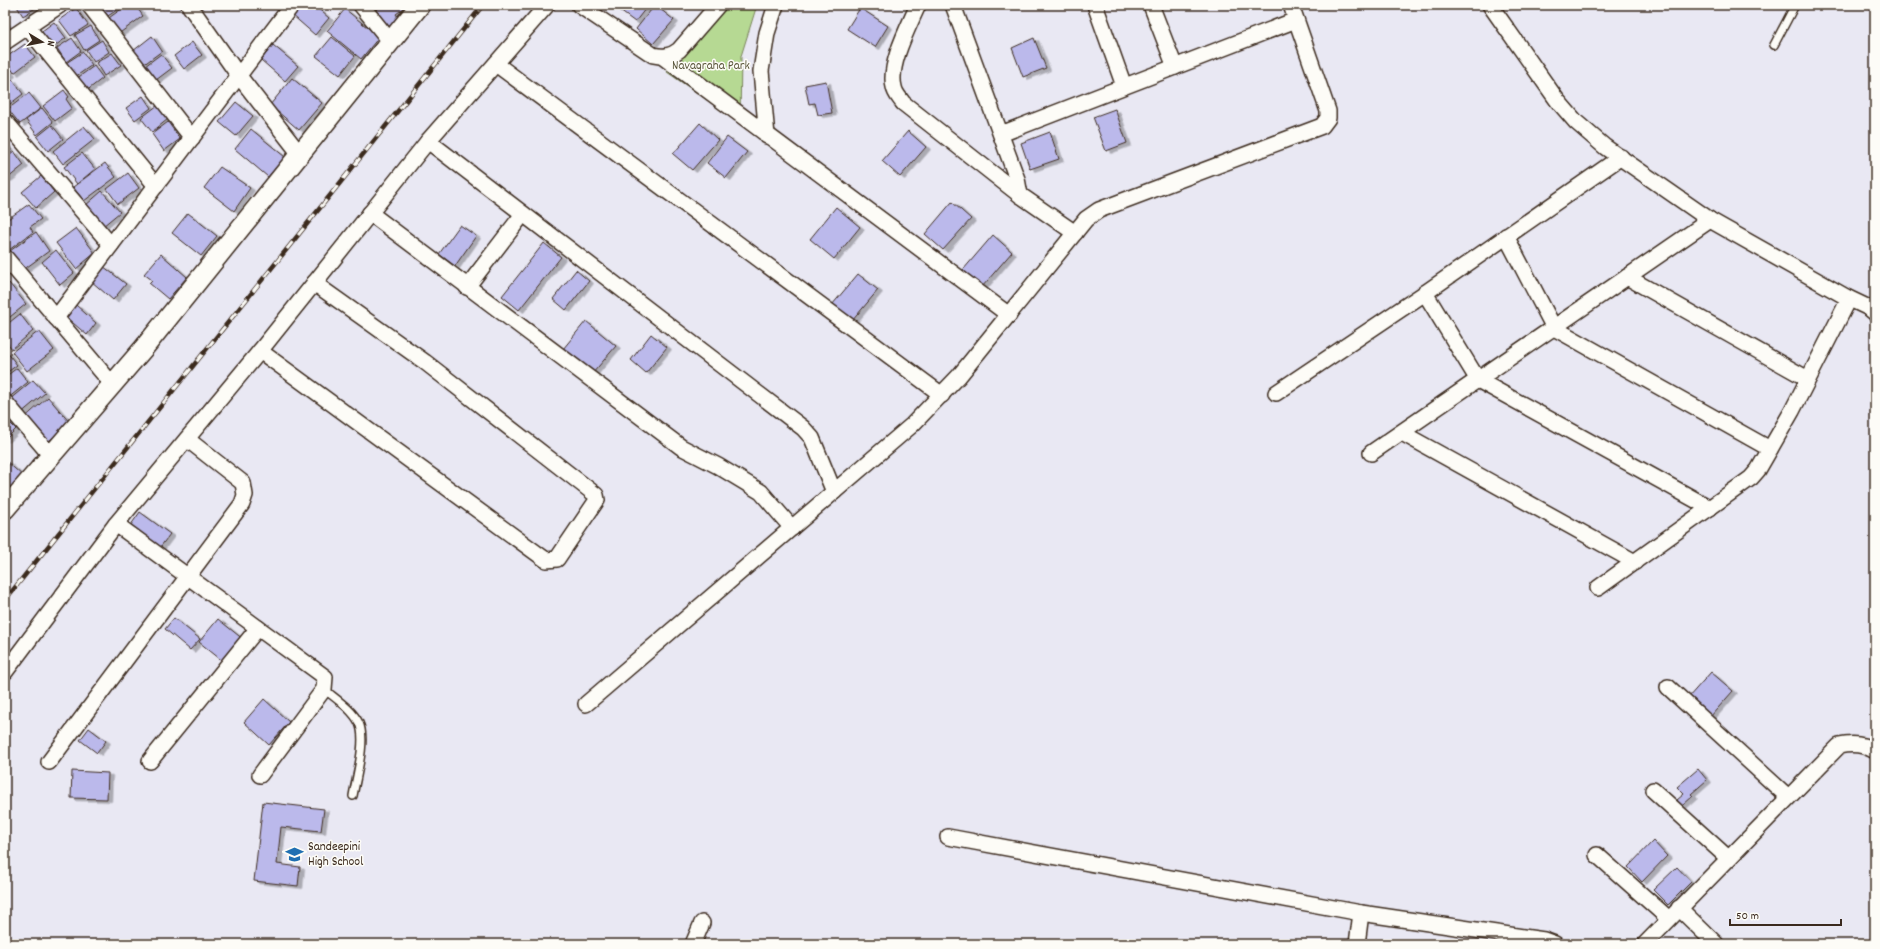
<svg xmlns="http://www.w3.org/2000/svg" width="1880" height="949" viewBox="0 0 1880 949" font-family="Dekko,sans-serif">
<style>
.park{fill:#b6d993;stroke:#788258}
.building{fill:#bbb9eb;stroke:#3b2a1e;filter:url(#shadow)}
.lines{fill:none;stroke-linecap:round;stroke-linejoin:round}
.service-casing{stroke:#3b2a1e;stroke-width:10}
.minor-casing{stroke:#3b2a1e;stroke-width:18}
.tertiary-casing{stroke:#3b2a1e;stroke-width:22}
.service{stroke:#fdfcf7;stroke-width:7}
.minor{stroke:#fdfcf7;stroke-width:15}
.tertiary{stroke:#fdfcf7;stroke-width:19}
.rail-casing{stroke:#3b2a1e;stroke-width:4.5}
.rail{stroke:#fdfcf7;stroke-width:3;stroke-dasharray:9;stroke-linecap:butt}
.labels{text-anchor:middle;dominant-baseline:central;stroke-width:3;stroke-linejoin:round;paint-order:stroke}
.park-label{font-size:13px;fill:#5a563b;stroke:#fdfcf7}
.poi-label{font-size:13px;fill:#3b2a1e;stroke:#fdfcf7;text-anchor:start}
</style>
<defs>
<filter id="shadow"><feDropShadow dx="4.5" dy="2.5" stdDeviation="0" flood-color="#0004"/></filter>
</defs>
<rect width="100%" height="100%" fill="#e9e8f3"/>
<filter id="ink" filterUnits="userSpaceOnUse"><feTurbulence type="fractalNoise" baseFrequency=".025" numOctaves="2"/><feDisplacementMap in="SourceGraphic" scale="8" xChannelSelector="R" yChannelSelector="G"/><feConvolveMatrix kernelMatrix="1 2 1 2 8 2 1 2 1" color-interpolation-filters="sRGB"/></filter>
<g filter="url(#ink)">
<!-- park -->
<polygon class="park" points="722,5 757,5 741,56 740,123 667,72"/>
<!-- building -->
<g class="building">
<polygon points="16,5 40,5 23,16"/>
<polygon points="100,5 124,5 108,16"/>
<polygon points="127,5 135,5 143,16 117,35 106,20"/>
<polygon points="298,5 314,5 329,18 315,35 291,14"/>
<polygon points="382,5 408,5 396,14 400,20 389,28 376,10"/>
<polygon points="612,5 642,5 646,8 635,22"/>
<polygon points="655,5 674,20 653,44 636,29"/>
<polygon points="76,8 88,25 71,36 59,20"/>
<polygon points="860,8 888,26 875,47 847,29"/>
<polygon points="345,9 379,37 361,59 327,31"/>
<polygon points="5,22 9,28 5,31"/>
<polygon points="54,22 66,38 49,50 38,34"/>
<polygon points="91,26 99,40 84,50 75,35"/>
<polygon points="152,36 162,51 143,65 133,51"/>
<polygon points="332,37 355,56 340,75 316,56"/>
<polygon points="72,38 81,51 66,62 57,48"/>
<polygon points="1034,38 1046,68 1023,77 1012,48"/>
<polygon points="102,40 109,52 94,62 86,50"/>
<polygon points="192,42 202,55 184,69 174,56"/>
<polygon points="25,44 35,57 14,73 5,58"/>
<polygon points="273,45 298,66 285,81 261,60"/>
<polygon points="83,52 92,65 75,77 66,63"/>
<polygon points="112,53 121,65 104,76 96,63"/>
<polygon points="161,54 172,68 156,80 145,66"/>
<polygon points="94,66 103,78 85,92 76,79"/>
<polygon points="6,67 11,74 5,79 5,68"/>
<polygon points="292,78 322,103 299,130 270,105"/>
<polygon points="12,79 23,94 6,107 5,84"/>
<polygon points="826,81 832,113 818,115 815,103 809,104 805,85"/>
<polygon points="64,90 69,97 66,99 72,108 55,121 43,106"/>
<polygon points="29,93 41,108 20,124 8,109"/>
<polygon points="143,96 151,108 135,120 126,108"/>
<polygon points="236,102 253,116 236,136 219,122"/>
<polygon points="158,105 168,119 152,132 141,118"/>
<polygon points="42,108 53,122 37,135 26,120"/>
<polygon points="1115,109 1127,143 1106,151 1093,117"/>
<polygon points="168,122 180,139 164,151 152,134"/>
<polygon points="700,123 718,140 692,170 673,154"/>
<polygon points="52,125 63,139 48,151 37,137"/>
<polygon points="84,126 95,139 63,164 53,151"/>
<polygon points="251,129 285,157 268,177 235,149"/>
<polygon points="908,131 926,147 900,177 882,161"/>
<polygon points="1050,132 1059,159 1030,169 1021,143"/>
<polygon points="727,137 747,152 726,178 707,163"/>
<polygon points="5,143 11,150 5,155"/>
<polygon points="14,151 24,165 7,179 5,177 5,158"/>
<polygon points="82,153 95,169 77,184 64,167"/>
<polygon points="105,163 116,177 84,201 73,187"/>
<polygon points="220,167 250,188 234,211 204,188"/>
<polygon points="128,173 139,188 118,204 107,189"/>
<polygon points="41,176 54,192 36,208 22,192"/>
<polygon points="102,191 120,212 103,226 85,206"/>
<polygon points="952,202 971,219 943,250 925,234"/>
<polygon points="29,204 41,219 30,227 33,232 9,250 5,245 5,221"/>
<polygon points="836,207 860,227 834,259 810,239"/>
<polygon points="188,213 217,236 201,256 172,233"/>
<polygon points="460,225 476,236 455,266 439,254"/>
<polygon points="76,228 95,253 76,269 56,243"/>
<polygon points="36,232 49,251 23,270 10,251"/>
<polygon points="993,235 1012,252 982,287 963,270"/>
<polygon points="544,243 561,257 519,310 502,296"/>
<polygon points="56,250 74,273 60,285 42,262"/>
<polygon points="161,254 187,277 168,299 149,283 152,280 144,274"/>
<polygon points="103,266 126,284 113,300 91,281"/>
<polygon points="576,270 589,281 566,310 553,299"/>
<polygon points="858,274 878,290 852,321 832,305"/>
<polygon points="9,283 26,304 5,321 5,287"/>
<polygon points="76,305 96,323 87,335 66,317"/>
<polygon points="20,314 33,331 12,349 5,340 5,326"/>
<polygon points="586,321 616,346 592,374 563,349"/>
<polygon points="39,331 54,350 27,371 12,352"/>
<polygon points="651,334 667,347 646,373 631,360"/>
<polygon points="7,352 17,365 5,374 5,353"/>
<polygon points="17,368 28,382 7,399 5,396 5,377"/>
<polygon points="33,380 45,393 20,414 9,400"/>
<polygon points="48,397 70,423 44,445 23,419"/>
<polygon points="5,418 16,429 5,440"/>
<polygon points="5,460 23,476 5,495"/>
<polygon points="140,512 170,534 158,550 128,529"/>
<polygon points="174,618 200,639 190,650 165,629"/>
<polygon points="218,619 244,640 225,663 199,642"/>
<polygon points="1711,672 1733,691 1710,717 1688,698"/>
<polygon points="264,699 289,722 269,745 244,722"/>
<polygon points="89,728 106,741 97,753 80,740"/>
<polygon points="1698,769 1707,780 1691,794 1693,796 1682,806 1677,800 1684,794 1677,787"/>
<polygon points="72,771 108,773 107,799 71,798"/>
<polygon points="263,802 324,809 321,831 281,827 277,864 300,867 298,886 254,881"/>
<polygon points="1653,841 1667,856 1642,882 1628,867"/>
<polygon points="1677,867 1691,882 1668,905 1653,890"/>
</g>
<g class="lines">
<defs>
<g id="service">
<polyline points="1774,45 1795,5"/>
<path d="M324,689c12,10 28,20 35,34 8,17 -3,55 -6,73"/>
</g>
<g id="minor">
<polyline points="89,5 192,138"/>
<polyline points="189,5 239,76 299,153"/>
<polyline points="361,5 390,41"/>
<path d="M579,5l74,50c10,2 17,2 26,-5l39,-45"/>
<path d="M918,5c-9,21 -30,60 -24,82 1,7 6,11 9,16l117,92 55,38"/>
<polyline points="953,5 1017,179 1020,195"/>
<polyline points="1095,5 1124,86"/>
<polyline points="1151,5 1175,67"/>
<polyline points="1490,5 1557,100 1576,122 1605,147 1710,220 1848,298 1848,301 1792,411 1758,470 1751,478 1598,588"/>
<polyline points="28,28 156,186"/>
<polyline points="5,42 60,5"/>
<polyline points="663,57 1009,315"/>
<polyline points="496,64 942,395"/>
<polyline points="5,121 111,245"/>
<polyline points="1001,134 1296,20"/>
<polyline points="767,136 761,71 767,33 776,5"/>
<polyline points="428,141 803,428 812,438 834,492"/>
<polyline points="370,213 681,447 718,466 761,492 792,528"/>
<polyline points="1506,236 1554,328 1770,449"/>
<polyline points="5,257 112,384"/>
<polyline points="1627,277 1808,379"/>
<polyline points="467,287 523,214"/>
<polyline points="1425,293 1478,380 1710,508"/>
<polyline points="1848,298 1869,308 1875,313"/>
<polyline points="56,318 292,5"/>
<polyline points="260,351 546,560 557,559 597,500 596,495 425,362 314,283"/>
<polyline points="1276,393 1425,293 1621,157"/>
<polyline points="5,402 51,456"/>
<polyline points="1402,433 1635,562"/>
<polyline points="1371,453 1710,220"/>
<polyline points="116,524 325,677 324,689 260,775"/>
<polyline points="5,672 116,524 260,351 428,141 547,5"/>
<polyline points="1668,687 1788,797"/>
<polyline points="586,704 912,425 959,376 1086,219 1099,210 1322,126 1328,118 1328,111 1291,5"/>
<polyline points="150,761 258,628"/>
<polyline points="49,762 242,504 245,495 243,483 187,439"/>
<polyline points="1653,790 1728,858"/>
<polyline points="948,837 1361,913 1544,940 1555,944"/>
<polyline points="1597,855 1669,919"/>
<polyline points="1679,908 1716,944"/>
<polyline points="693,944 702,923"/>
<polyline points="1357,944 1361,913"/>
<path d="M1645,944l194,-198c13,-3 25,-2 36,5"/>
</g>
<polyline id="tertiary" points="5,509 143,349 420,5"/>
</defs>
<!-- service casing -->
<use href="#service" class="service-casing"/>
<!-- minor casing -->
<use href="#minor" class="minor-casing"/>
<!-- tertiary casing -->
<use href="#tertiary" class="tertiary-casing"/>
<!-- service -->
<use href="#service" class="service"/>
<!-- minor -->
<use href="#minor" class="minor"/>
<!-- tertiary -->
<use href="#tertiary" class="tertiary"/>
<defs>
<polyline id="rail" points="5,600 483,5"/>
</defs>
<!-- rail casing -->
<use href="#rail" class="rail-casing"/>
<!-- rail -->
<use href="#rail" class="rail"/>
</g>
</g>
<!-- icons -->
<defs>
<symbol id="school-bare" viewBox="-9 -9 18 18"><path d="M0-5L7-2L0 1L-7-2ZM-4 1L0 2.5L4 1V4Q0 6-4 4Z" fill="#1f6fb2" stroke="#fdfcf7" stroke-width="2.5" paint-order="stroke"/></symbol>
</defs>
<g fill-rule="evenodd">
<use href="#school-bare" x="282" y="842" width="25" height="25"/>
</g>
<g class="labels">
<!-- park labels -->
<g class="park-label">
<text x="711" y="66">Navagraha Park</text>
</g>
<!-- poi labels -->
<g class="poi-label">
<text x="308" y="847">Sandeepini<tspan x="308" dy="15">High School</tspan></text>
</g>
</g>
<!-- margin -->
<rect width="1880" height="949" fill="none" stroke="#fdfcf7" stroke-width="20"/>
<rect x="10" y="10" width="1860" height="929" fill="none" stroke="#3b2a1e" stroke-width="1.5" filter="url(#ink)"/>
<!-- north arrow -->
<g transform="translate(42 42) rotate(100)" stroke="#fdfcf7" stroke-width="3" paint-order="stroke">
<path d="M0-3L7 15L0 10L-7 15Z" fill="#3b2a1e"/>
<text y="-6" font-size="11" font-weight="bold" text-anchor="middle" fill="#3b2a1e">N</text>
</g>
<!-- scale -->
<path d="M1730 919v6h111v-6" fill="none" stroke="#3b2a1e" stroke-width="2"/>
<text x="1736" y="919" font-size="12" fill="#3b2a1e" stroke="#fdfcf7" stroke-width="3" paint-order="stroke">50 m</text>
</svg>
